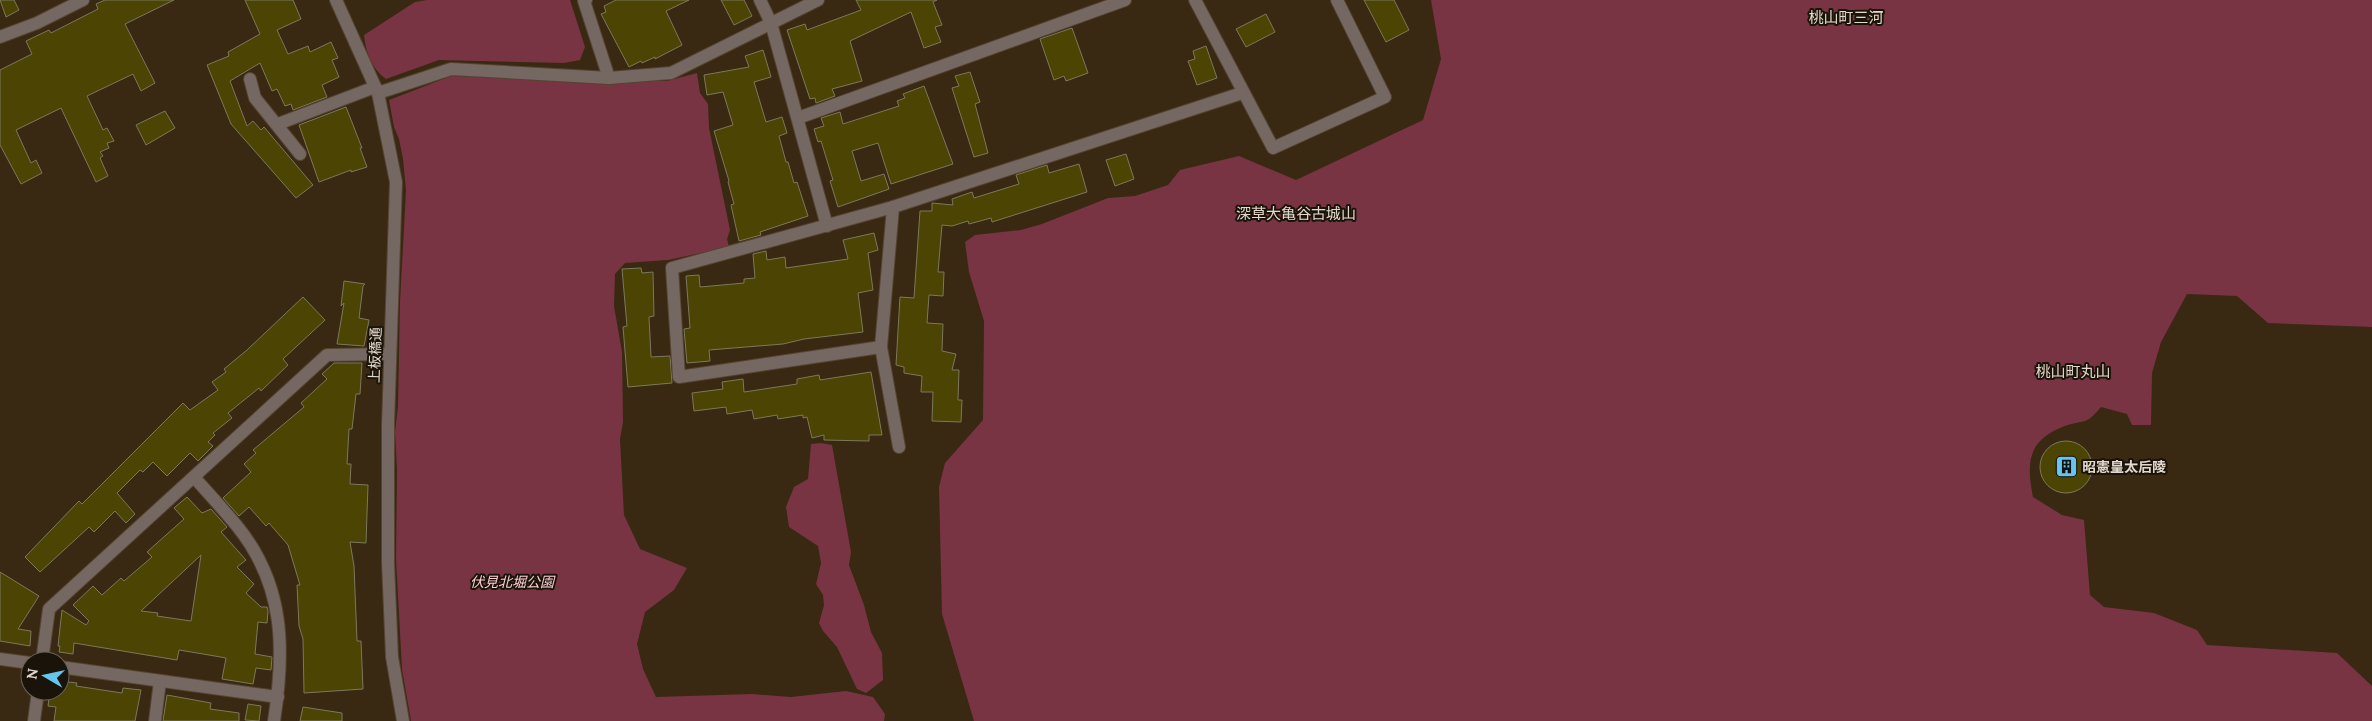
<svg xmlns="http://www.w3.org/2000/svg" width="2372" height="721" viewBox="0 0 2372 721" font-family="Lora,'Noto Sans JP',serif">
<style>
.green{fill:#783442}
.building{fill:#4b4403;stroke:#7c795c;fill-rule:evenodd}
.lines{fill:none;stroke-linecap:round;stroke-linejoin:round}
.minor-casing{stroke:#544430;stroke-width:14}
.minor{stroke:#756762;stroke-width:12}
.labels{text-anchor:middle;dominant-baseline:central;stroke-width:4;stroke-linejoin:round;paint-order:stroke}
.street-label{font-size:14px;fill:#e3d8cb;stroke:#1a1309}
.poi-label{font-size:14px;font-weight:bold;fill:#e3d8cb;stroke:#1a1309;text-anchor:start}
.park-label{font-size:14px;font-style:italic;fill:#facdd4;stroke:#1a1309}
.neighbourhood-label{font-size:15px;fill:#e3d8cb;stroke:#1a1309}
</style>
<rect width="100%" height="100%" fill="#392812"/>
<!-- green -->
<g class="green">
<path d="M427,0h143l15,47 -5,13 -16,3 -125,-3 -53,19c-15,-11 -20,-26 -22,-44l51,-33z"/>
<path d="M1431,0h941v327l-104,-4 -31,-27 -50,-2 -26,48 -9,31 -1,52h-19l-5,-11 -26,-7c-16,19 -15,12 -36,19 -37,14 -39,35 -32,71l29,18 22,5 6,75 14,12 50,6 43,17 10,15 130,8 35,33v35h-1398l-32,-107 -3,-127 6,-24 38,-43 1,-99 -15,-49 -4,-30 10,-7 46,-5 21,-6 66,-26 27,-2 33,-11 12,-15 59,-14 57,24 127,-60 18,-61z"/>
<polygon points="697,73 700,93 708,104 709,128 730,230 727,239 729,247 668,260 625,263 615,274 614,306 622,352 623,422 620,439 624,515 640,549 687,568 674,590 645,612 637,644 643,669 656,697 752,694 791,697 846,691 873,697 885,714 884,721 411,721 402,669 396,559 397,470 395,432 398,406 400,302 406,190 403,159 399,139 394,127 389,100 451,76 667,81"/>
<polygon points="821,443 832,445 851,552 849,565 864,605 871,632 882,653 883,680 866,693 857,689 837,647 823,631 819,623 824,605 823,595 816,584 821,563 818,546 789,527 786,507 794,487 808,479 811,444"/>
</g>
<!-- building -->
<g class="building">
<polygon points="0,0 14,0 19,10 6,17"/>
<polygon points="105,0 174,0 125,24 155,83 141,91 133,74 87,96 103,130 107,128 114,141 107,143 109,148 100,152 103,156 100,158 108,176 96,182 61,108 16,130 31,163 36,160 42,173 21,184 0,145 0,70 32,54 26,41 49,30 51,33 98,9 96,4"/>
<polygon points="245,0 293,0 301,19 277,30 288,54 308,46 310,52 331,42 338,58 332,60 339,77 322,85 327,97 293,110 291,104 285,106 277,89 272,91 260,63 230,81 247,126 253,121 261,130 264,127 313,185 296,198 231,124 207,65 229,56 228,52 260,34"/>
<polygon points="616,0 689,0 666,11 682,45 655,59 655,57 642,63 641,61 629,67 601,14 606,12 604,6"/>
<polygon points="721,0 744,0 752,16 734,25"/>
<polygon points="856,0 937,0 933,2 942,25 935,27 941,42 924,48 911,12 850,41 862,81 832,89 835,96 816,103 815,98 810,99 787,30 805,24 807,30 861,10"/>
<polygon points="1364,0 1394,0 1409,30 1386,42"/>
<polygon points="1266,14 1275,32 1246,47 1236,29"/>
<polygon points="1072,28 1088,73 1066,81 1064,76 1054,80 1040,39"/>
<polygon points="1206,46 1217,78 1197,85 1188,61 1195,59 1193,51"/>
<polygon points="763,50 771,77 754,82 766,122 782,117 787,133 779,136 786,162 788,162 794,183 797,182 808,216 760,232 761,235 739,241 731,205 734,204 728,182 729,181 714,131 733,125 723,92 707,95 704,75 749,67 745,56"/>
<polygon points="970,72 980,102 975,104 988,153 974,157 952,88 959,86 955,76"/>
<polygon points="924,86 953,164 891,184 878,143 852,151 861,181 884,174 889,189 838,207 830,181 833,180 821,141 818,142 814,129 824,126 821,118 840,112 843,124 899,106 897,101 905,98 903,94"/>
<polygon points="346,107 362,148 360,148 367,167 351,172 351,170 319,182 299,125"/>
<polygon points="165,111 175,128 146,145 136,125"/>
<polygon points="1126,154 1134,179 1115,186 1106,160"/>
<polygon points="1079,164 1087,192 992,222 991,218 969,224 968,221 952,226 942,225 938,272 944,272 943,296 929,295 927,323 943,324 942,351 956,354 952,370 959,370 958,400 962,400 961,422 932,421 933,392 921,392 922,376 904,373 904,367 896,365 900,297 914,298 920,211 932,211 932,203 953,205 952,199 972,192 974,198 1019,184 1016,175 1047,165 1049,173"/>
<polygon points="874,233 878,250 868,253 873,290 858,293 863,332 804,339 783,344 709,350 710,361 687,363 684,329 690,328 686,276 699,275 700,287 744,283 744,279 755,278 753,254 766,251 767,260 785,257 786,268 848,259 843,240"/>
<polygon points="641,268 642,273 653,272 654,316 649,317 651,357 670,356 672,383 628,387 623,327 627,326 622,269"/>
<polygon points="344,281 365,284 363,286 359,318 369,320 364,346 337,344 344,303 341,306"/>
<polygon points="303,297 325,320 283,359 288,365 261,391 259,388 228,413 232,418 213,433 215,435 208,442 213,446 198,461 190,453 167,476 153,462 143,472 140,470 117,493 135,514 126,523 115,511 94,532 89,527 40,572 25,557 79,501 82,504 183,403 190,410 218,390 212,382 226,372 224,369 247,350"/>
<polygon points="334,363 362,363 360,394 356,394 352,429 349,429 347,464 351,464 350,484 368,485 366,543 350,542 354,566 357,641 361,641 363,689 304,693 303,639 299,626 297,585 300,585 288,545 269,523 266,526 249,507 239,516 223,498 251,472 244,464 256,453 253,450 304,407 301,403 327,379 322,374"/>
<polygon points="871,372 882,435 869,435 869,441 824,440 824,435 812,438 807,417 803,418 803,415 778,419 777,415 754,419 752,410 727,414 726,407 694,411 692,393 723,389 722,382 743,379 744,392 797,384 797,379 819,375 820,380"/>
<circle cx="2066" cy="467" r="26"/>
<path d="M187,497l15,16 9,-4 16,18 -6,5 25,28 -9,7 17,17 -8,9 15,14h6l1,4 -1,12 -9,-1 -3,32 17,3 -1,13 -15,-2 -3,16 -31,-5 4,-21 -17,-3 -30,-5 -2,10 -103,-17 -1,11 -14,-2 1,-6h-2l4,-36 24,15 3,-4 -16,-16 20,-19 9,9 19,-17 3,3 28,-24 -5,-5 37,-33 -10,-11zM201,555l-10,66 -34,-5 1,-3 -17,-2z"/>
<polygon points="0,572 39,596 18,629 31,631 30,646 0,641"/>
<polygon points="60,681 77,683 76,686 122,693 123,688 141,690 135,721 54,721 56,707 48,706 50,691 60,691"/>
<polygon points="167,695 211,703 210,709 239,713 239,721 163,721"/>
<polygon points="248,704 261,706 259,721 245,720"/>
<polygon points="303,707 342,713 342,721 300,721"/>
</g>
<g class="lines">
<defs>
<g id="minor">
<polyline points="336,0 378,93 396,182 388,425 388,563 392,657 403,721"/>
<polyline points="586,0 584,1 609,78"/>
<polyline points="760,0 771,23 827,226"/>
<polyline points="1195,0 1273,148 1385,97 1337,0"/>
<polyline points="0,37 37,23 83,0"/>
<polyline points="250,79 255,98 300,154"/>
<polyline points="378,93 451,69 609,78 671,73 818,0"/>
<polyline points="798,118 1125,0"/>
<polyline points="278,124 375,87"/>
<polyline points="893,207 881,347 899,447"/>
<polyline points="881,347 679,377 672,268 893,207 1242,93"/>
<path d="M194,477c14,16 29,32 43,49 48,59 48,124 37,195"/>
<polyline points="0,659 30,663"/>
<polyline points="42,661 49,609 327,355 390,354"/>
<polyline points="60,667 278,697"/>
<polyline points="34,721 38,691"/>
<polyline points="155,721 160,681"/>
</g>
</defs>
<!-- minor casing -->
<use href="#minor" class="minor-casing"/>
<!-- minor -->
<use href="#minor" class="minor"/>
</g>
<!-- icons -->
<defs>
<symbol id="building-square" viewBox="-11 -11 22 22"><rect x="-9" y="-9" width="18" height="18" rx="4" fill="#64c5ee" stroke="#1a1309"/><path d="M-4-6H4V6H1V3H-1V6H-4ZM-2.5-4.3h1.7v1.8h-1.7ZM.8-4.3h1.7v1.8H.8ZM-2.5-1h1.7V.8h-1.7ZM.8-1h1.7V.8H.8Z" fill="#111"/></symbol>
</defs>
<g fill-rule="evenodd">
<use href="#building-square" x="2054" y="454" width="25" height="25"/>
</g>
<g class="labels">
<!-- street labels -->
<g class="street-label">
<text transform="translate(375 355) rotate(-88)">上板橋通</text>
</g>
<!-- poi labels -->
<g class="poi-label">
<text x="2082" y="467">昭憲皇太后陵</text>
</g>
<!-- park labels -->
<g class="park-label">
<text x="512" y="582">伏見北堀公園</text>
</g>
<!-- neighbourhood labels -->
<g class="neighbourhood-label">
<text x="1846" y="17">桃山町三河</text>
<text x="1296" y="213">深草大亀谷古城山</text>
<text x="2073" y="371">桃山町丸山</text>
</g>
</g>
<!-- north arrow -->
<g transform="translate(45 676) rotate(279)"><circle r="24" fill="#1a1309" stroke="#6a6257"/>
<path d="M0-4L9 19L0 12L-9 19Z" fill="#64c5ee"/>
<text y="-8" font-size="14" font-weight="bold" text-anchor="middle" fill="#e3d8cb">N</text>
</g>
</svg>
